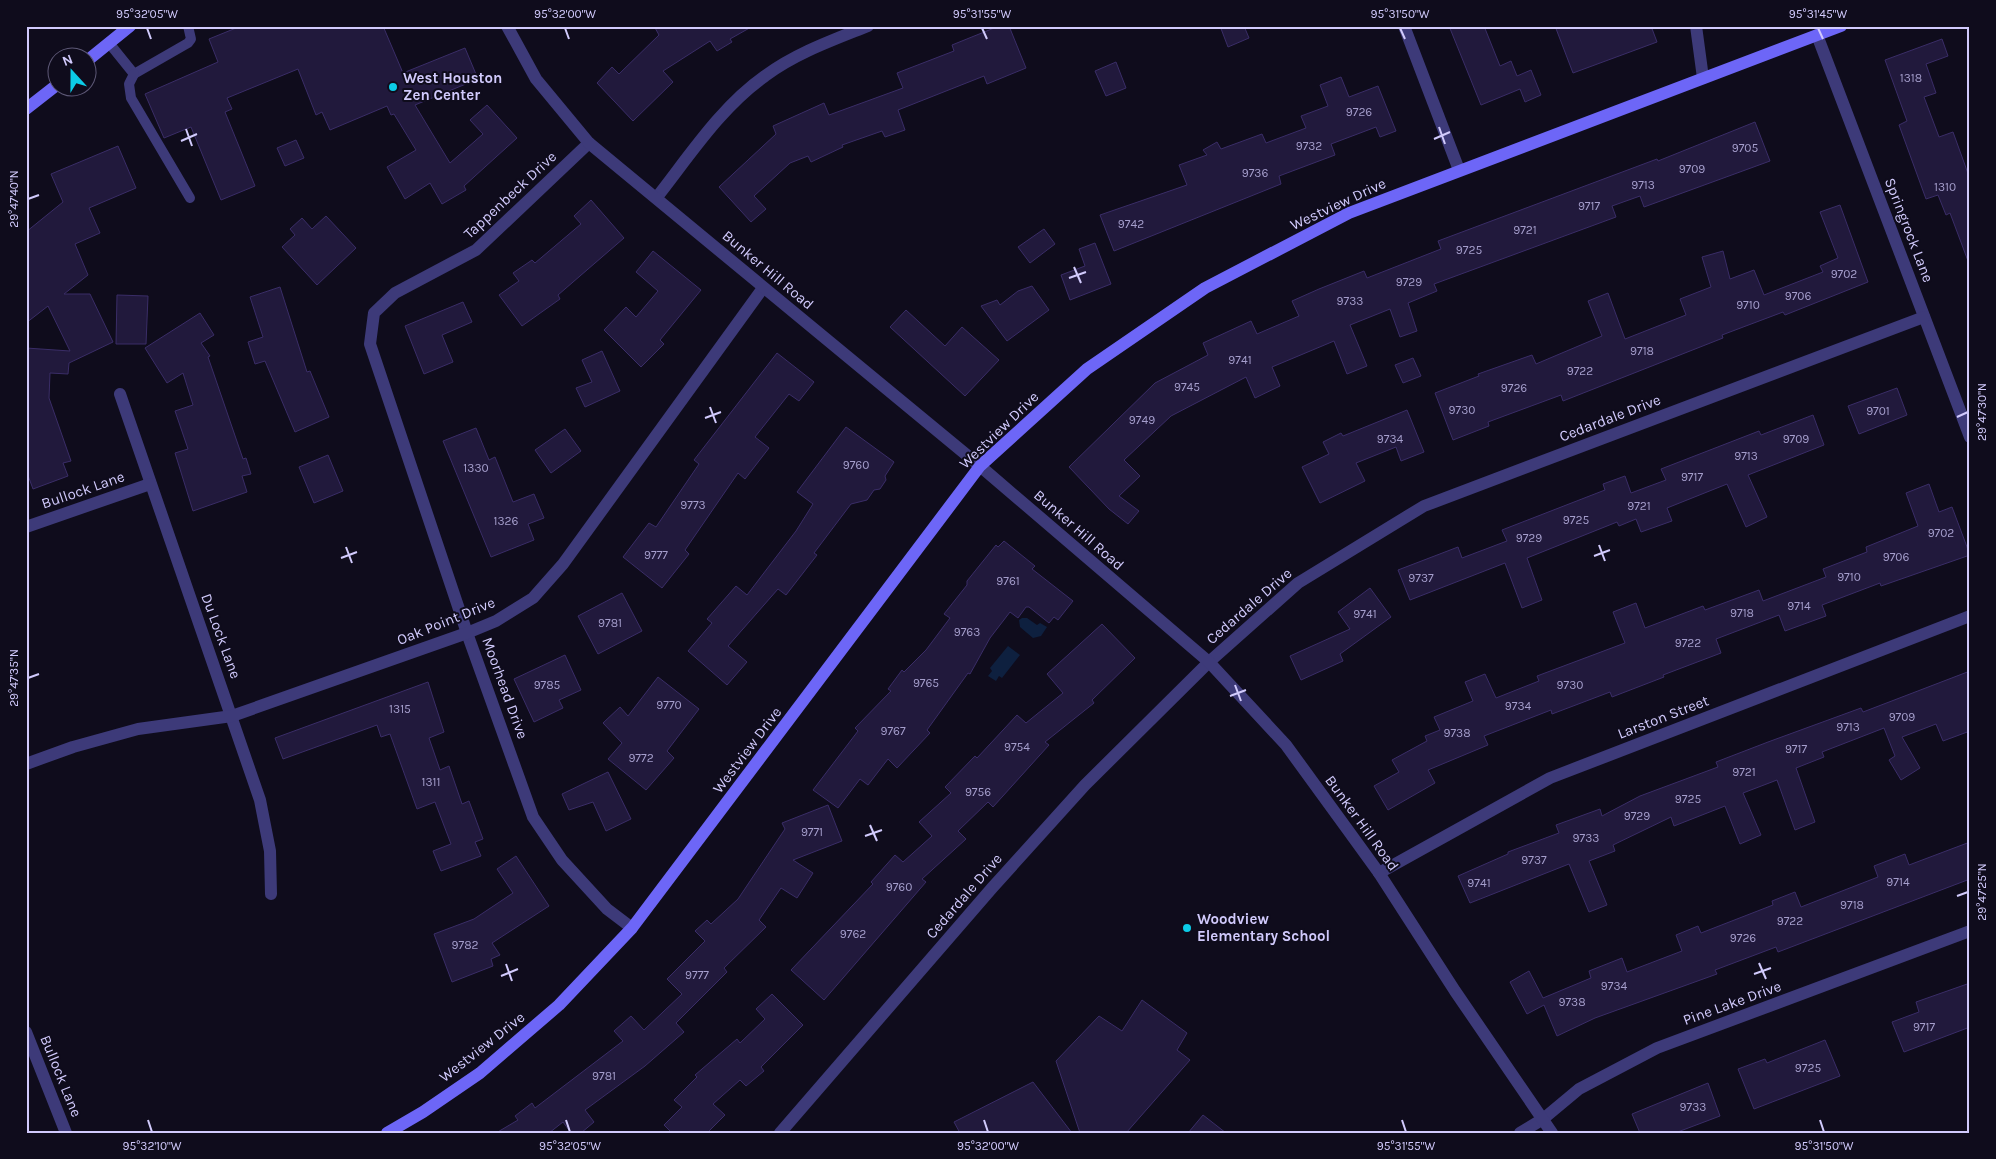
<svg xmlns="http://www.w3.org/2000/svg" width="1996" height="1159" viewBox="0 0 1996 1159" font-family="Karla,sans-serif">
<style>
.water{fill:#0e203f}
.building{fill:#21193c;stroke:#3a2d67}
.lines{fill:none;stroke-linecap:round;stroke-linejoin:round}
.service{stroke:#3d3a79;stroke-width:10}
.minor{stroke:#3d3a79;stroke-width:12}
.tertiary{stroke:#3d3a79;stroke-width:12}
.secondary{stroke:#6d66f7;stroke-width:12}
.ticks{fill:none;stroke:#d1cafc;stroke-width:2}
.poi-dot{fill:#0ccce7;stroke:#0f0c1c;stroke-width:2}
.labels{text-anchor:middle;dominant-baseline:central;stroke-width:4;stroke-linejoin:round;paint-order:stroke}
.number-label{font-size:12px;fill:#a59ecc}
.poi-label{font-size:15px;font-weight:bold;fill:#d1cafc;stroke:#0f0c1c;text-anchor:start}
.street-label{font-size:15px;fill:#d1cafc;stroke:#0f0c1c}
.neatline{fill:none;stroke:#d1cafc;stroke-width:2}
.ticks-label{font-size:12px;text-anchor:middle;fill:#d1cafc}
</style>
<rect width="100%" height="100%" fill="#0f0c1c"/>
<!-- water -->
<g class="water">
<polygon points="1022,618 1027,618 1037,625 1040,623 1047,627 1041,636 1033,638 1020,627 1019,620"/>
<polygon points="1008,646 1020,655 1002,678 999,676 996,681 988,676 992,671 990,668"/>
</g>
<!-- building -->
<g class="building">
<polygon points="241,26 383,26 403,73 465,48 478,79 415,105 450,163 483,134 470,120 487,105 517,138 464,186 466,190 442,204 430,183 405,199 387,167 416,150 394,114 391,115 387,106 330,130 322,112 316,115 298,69 227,98 232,109 225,112 255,186 221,200 191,127 164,138 145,94 218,62 209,39"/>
<polygon points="654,26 753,26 730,39 732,42 717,51 710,41 663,71 673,82 633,121 597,83 612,67 619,74 659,35"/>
<polygon points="999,26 1009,26 1026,68 987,84 984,76 898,110 905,130 885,137 882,131 842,145 843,147 811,162 808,156 790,163 754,196 766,209 751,222 719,187 776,134 773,126 824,103 829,115 903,88 897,73 954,51 952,45"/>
<polygon points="1220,26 1244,26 1249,38 1228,47"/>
<polygon points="1449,26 1484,26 1500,66 1511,61 1517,76 1531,70 1541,95 1525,102 1520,89 1481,105"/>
<polygon points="1555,26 1651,26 1657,42 1573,73"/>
<polygon points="1942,39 1948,56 1926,64 1936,93 1924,97 1939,137 1953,132 1970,179 1968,261 1950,213 1946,215 1938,195 1926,199 1899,125 1907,121 1885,60"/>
<polygon points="1116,62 1126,88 1106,96 1095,71"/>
<polygon points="1341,77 1349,97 1378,86 1396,131 1380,137 1376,127 1331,144 1335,155 1279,176 1281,184 1114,251 1100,215 1187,185 1179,165 1207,155 1203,150 1217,142 1221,149 1262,134 1266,143 1306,128 1301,116 1328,106 1320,85"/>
<polygon points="1755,122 1770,161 1644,207 1640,196 1612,206 1616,217 1434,284 1437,291 1408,303 1417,331 1400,337 1390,309 1350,325 1367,366 1347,374 1334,341 1272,367 1280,386 1255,398 1246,377 1171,416 1124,460 1140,476 1119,496 1139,511 1128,524 1109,509 1069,467 1155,383 1208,355 1203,343 1251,321 1257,334 1299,316 1292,301 1319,289 1364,271 1367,278 1441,249 1438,241 1657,159 1658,161"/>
<polygon points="296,140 304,158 285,166 277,148"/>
<polygon points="118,146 136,188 89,208 100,233 75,244 88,275 64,294 90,294 113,342 69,363 68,374 50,373 49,398 71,461 63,463 68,476 33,489 26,470 26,348 70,351 48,306 26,323 26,232 63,202 51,174"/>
<polygon points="591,200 624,238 558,295 560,299 522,326 499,295 519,281 513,273 532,260 535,263 581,224 574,216"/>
<polygon points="1840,205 1868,282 1785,315 1783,312 1722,335 1723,338 1563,401 1561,395 1488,422 1489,426 1453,440 1435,393 1479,376 1478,374 1532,355 1536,364 1602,336 1588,301 1608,293 1625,339 1686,315 1680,299 1711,287 1702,257 1723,251 1730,279 1754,270 1764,295 1823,272 1820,266 1838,258 1820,212"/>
<polygon points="326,216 356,248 317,285 282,247 295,235 290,229 302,218 312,229"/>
<polygon points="1044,229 1055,244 1030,263 1018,247"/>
<polygon points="1095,243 1111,284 1070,300 1061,275 1085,266 1079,249"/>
<polygon points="653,251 701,290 660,340 664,344 641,367 604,330 626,307 636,317 658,291 636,272"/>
<polygon points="1032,286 1049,310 1007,341 981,306 997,300 1000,305 1018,291"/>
<polygon points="280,287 307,372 310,371 329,417 295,432 265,361 255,364 248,342 263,337 250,297"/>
<polygon points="117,295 148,296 146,344 116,344"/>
<polygon points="463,302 472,322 442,335 453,362 424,374 405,326"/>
<polygon points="906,310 945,346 962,327 999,360 965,396 890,327"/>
<polygon points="200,313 214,335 201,343 210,356 208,357 243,459 246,458 251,474 242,476 247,492 193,511 175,453 188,449 175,411 193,405 183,373 167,383 145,348"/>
<polygon points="602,351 620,391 585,407 576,388 592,382 582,360"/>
<polygon points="777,353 814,382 799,401 789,394 755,437 769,448 745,479 738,473 685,550 689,554 662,588 623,557 649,523 656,527 699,464 694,460"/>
<polygon points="1413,358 1421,376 1403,383 1395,365"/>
<polygon points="1897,388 1907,415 1859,434 1848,406"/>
<polygon points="1407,410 1424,452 1401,461 1396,447 1356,463 1365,481 1320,503 1302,467 1329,454 1323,442 1341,433 1343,436"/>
<polygon points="1813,415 1824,445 1748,475 1767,517 1746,527 1727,484 1667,508 1672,521 1641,532 1636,519 1619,526 1617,522 1527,558 1542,600 1522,608 1505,563 1410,600 1398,570 1458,547 1462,558 1507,541 1502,530 1605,490 1603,484 1625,476 1631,493 1666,480 1661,469 1759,431 1761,435"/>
<polygon points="846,427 894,462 885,476 886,480 880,489 874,490 867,500 851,504 814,553 817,555 786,595 778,589 728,646 747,662 727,685 688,651 712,623 707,619 736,586 747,595 796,531 813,504 797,492"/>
<polygon points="476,428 489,460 495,457 513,502 534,494 544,518 528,524 534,540 491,557 443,441"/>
<polygon points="565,429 581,451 551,473 535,450"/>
<polygon points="328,455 343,491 314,503 299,467"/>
<polygon points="1929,484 1939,512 1952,507 1970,555 1881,586 1880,583 1822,605 1826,616 1785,631 1779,615 1716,639 1721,653 1663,675 1664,677 1612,697 1610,692 1552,714 1551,710 1484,736 1488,745 1428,770 1435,783 1388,810 1374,786 1399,772 1392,760 1427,741 1425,736 1440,730 1434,717 1473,701 1465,682 1485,674 1496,698 1539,681 1537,676 1625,643 1613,612 1636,603 1645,628 1703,606 1705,610 1759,590 1763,601 1826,577 1823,569 1867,552 1866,547 1918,526 1906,493"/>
<polygon points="1004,541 1035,566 1032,569 1073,601 1058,620 1054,617 1049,623 1029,607 1026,607 1018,618 1010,612 990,638 970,674 968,673 927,730 930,733 897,768 888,759 868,785 860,779 838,808 813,790 858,731 855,728 891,691 888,689 902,670 904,672 926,650 950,618 944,614 967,585 967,581 996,545 998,547"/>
<polygon points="1370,588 1391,617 1340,654 1343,661 1301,680 1290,656 1350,629 1338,612"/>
<polygon points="622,593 642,631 598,654 578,616"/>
<polygon points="1102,624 1135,658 1092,700 1094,703 1045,742 1049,745 993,807 988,802 958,831 966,839 922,879 926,882 824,1000 791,970 873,884 871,882 895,855 903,862 932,836 919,822 951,793 945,787 975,756 977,758 1017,715 1026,723 1063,693 1047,674"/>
<polygon points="565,655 581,690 559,700 563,708 534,722 514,679"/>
<polygon points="1970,671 1970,731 1943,741 1936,724 1902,737 1920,768 1901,780 1889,760 1895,756 1884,728 1822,752 1824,757 1796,768 1815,822 1795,830 1777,780 1743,793 1761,835 1740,844 1725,806 1674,826 1671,817 1613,845 1615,851 1589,861 1607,905 1589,912 1569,864 1470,903 1458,876 1508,854 1508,852 1559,833 1556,825 1600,809 1602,816 1640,796 1718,767 1716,762 1768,742 1861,708 1863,712"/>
<polygon points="658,677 699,709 667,751 674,758 646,790 608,759 622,743 603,723 620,707 628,716"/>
<polygon points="428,682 444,732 429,738 440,770 449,766 462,804 469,801 483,839 475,842 481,856 441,871 433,851 451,844 435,802 417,809 390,734 381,737 377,725 283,759 275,738"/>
<polygon points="608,772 631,819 606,831 593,802 569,810 562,794"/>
<polygon points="828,805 842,841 793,860 813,873 797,898 781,888 759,920 766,927 724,968 727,972 676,1023 684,1032 645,1066 585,1110 594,1122 581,1133 571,1133 563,1122 549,1133 496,1133 518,1120 515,1116 532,1103 535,1108 623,1041 614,1031 631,1016 644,1030 682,994 667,979 705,941 695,931 707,920 711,924 738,899 785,829 782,823"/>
<polygon points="1970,842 1970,879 1778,952 1776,947 1715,970 1717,974 1595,1018 1557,1036 1544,1005 1527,1014 1510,982 1529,971 1543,998 1591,978 1589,971 1622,958 1627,972 1682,951 1676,935 1698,926 1701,933 1773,905 1772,901 1795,892 1801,907 1878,877 1874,866 1905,854 1909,865"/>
<polygon points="516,856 549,906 492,943 500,955 491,959 493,966 452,982 434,934 474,919 513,893 497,869"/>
<polygon points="1970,983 1970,1027 1904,1052 1892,1022 1919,1012 1916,1002"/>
<polygon points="772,994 803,1025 761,1067 764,1071 746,1086 740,1080 713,1104 725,1115 707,1133 672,1133 664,1125 682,1107 674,1100 697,1077 695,1075 737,1039 740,1043 765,1019 756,1009"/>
<polygon points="1142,1000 1187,1033 1177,1050 1190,1060 1126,1133 1080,1133 1056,1061 1099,1016 1122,1031"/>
<polygon points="1825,1040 1840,1076 1754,1109 1738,1069 1765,1059 1767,1063"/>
<polygon points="1033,1082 1072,1133 960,1133 954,1122"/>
<polygon points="1708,1083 1720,1116 1675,1133 1640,1133 1632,1114"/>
<polygon points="1203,1115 1226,1133 1188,1133"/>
</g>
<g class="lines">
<!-- service -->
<g class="service">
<polyline points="109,43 134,74 188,43 191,39 188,26"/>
<polyline points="134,74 129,84 131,98 190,198"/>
</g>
<!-- minor -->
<g class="minor">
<polyline points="1404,26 1459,170"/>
<polyline points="1696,26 1703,78"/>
<polyline points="1817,35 1970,437"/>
<polyline points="589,143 476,250 395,293 374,313 370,344 467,633 533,817 562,860 607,909 632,928"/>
<path d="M657,197c33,-42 64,-90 108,-121 31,-23 68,-36 103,-50"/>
<polyline points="120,394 260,800 270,851 271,894"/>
<polyline points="26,527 150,484"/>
<polyline points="26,764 73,747 138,729 232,716 467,633 496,621 533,598 563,564 763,288"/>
<polyline points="1379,873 1550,778 1970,616"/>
<polyline points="26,1032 66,1133"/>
<polyline points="780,1133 992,888 1085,785 1209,662 1298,583 1424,506 1924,317"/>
<polyline points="1520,1133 1543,1119 1579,1089 1657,1048 1970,931"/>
</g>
<!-- tertiary -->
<polyline class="tertiary" points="507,26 536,79 589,143 980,466 1209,662 1286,745 1350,833 1379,873 1455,991 1552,1133"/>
<!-- secondary -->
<g class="secondary">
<polyline points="88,60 130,26"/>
<polyline points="26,109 58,84"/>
<polyline points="387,1133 423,1112 480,1073 559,1005 632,928 980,466 1087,369 1205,288 1349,213 1841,26"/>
</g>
</g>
<!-- ticks -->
<path class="ticks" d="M147,28l4,11M565,28l4,11M982,28l5,11M1400,28l5,11M1818,28l5,11M1439,127l6,17M186,129l6,17M1434,139l16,-7M181,141l16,-7M28,199l11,-4M1074,267l7,16M1069,278l17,-6M710,407l6,16M1957,417l11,-5M705,418l16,-6M1599,545l6,16M346,547l6,16M1594,556l16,-6M341,558l16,-6M28,678l11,-4M1235,685l6,16M1230,696l16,-6M870,825l7,16M865,836l17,-6M1957,896l11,-4M1759,963l7,16M506,964l6,17M1754,974l17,-6M501,976l17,-7M148,1120l4,12M566,1120l4,12M984,1120l4,12M1402,1120l4,12M1820,1120l4,12"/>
<!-- markers -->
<g class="poi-dot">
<circle cx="393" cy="87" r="5"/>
<circle cx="1187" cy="928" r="5"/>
</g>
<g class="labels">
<!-- number labels -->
<g class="number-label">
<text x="1911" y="78">1318</text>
<text x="1359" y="112">9726</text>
<text x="1309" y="146">9732</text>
<text x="1745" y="148">9705</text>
<text x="1692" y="169">9709</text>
<text x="1255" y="173">9736</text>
<text x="1643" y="185">9713</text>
<text x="1945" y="187">1310</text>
<text x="1589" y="206">9717</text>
<text x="1131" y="224">9742</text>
<text x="1525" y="230">9721</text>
<text x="1469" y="250">9725</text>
<text x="1844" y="274">9702</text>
<text x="1409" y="282">9729</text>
<text x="1798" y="296">9706</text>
<text x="1350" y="301">9733</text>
<text x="1748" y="305">9710</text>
<text x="1642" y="351">9718</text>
<text x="1240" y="360">9741</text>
<text x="1580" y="371">9722</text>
<text x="1187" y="387">9745</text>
<text x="1514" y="388">9726</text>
<text x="1462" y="410">9730</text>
<text x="1878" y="411">9701</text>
<text x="1142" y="420">9749</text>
<text x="1390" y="439">9734</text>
<text x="1796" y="439">9709</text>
<text x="1746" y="456">9713</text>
<text x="856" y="465">9760</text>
<text x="476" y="468">1330</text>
<text x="1692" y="477">9717</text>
<text x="693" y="505">9773</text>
<text x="1639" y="506">9721</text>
<text x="1576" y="520">9725</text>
<text x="506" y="521">1326</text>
<text x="1941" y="533">9702</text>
<text x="1529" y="538">9729</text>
<text x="656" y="555">9777</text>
<text x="1896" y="557">9706</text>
<text x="1849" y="577">9710</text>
<text x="1421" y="578">9737</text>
<text x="1008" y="581">9761</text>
<text x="1799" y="606">9714</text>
<text x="1742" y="613">9718</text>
<text x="1365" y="614">9741</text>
<text x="610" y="623">9781</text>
<text x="967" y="632">9763</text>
<text x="1688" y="643">9722</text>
<text x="926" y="683">9765</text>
<text x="547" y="685">9785</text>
<text x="1570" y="685">9730</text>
<text x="669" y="705">9770</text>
<text x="1518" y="706">9734</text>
<text x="400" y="709">1315</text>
<text x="1902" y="717">9709</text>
<text x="1848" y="727">9713</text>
<text x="893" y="731">9767</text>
<text x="1457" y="733">9738</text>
<text x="1017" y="747">9754</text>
<text x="1796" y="749">9717</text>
<text x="641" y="758">9772</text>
<text x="1744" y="772">9721</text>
<text x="431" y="782">1311</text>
<text x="978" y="792">9756</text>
<text x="1688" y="799">9725</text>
<text x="1637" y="816">9729</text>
<text x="812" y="832">9771</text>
<text x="1586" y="838">9733</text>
<text x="1534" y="860">9737</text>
<text x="1898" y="882">9714</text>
<text x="1479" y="883">9741</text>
<text x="899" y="887">9760</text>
<text x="1852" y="905">9718</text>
<text x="1790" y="921">9722</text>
<text x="853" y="934">9762</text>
<text x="1743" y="938">9726</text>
<text x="465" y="945">9782</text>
<text x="697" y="975">9777</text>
<text x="1614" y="986">9734</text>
<text x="1572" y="1002">9738</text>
<text x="1924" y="1027">9717</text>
<text x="1808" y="1068">9725</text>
<text x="604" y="1076">9781</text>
<text x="1693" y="1107">9733</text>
</g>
<!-- poi labels -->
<g class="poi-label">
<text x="403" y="78">West Houston<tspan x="403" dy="17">Zen Center</tspan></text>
<text x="1197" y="919">Woodview<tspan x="1197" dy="17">Elementary School</tspan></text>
</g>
<!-- street labels -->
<g class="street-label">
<text transform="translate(510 195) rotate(-43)">Tappenbeck Drive</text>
<text transform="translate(1338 204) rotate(-25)">Westview Drive</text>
<text transform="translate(1909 230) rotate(69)">Springrock Lane</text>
<text transform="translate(768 270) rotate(40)">Bunker Hill Road</text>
<text transform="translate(1610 418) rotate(-21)">Cedardale Drive</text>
<text transform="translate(999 430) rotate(-44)">Westview Drive</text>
<text transform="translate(83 490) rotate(-19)">Bullock Lane</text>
<text transform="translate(1079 530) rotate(41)">Bunker Hill Road</text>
<text transform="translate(1249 606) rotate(-41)">Cedardale Drive</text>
<text transform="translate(446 621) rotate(-22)">Oak Point Drive</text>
<text transform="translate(221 636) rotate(70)">Du Lock Lane</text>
<text transform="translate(505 688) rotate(70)">Moorhead Drive</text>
<text transform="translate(1663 717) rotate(-21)">Larston Street</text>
<text transform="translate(747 750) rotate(-53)">Westview Drive</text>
<text transform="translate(1362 823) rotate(54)">Bunker Hill Road</text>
<text transform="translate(964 896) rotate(-49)">Cedardale Drive</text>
<text transform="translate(1732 1003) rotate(-20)">Pine Lake Drive</text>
<text transform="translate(482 1047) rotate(-38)">Westview Drive</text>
<text transform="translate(61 1076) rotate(68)">Bullock Lane</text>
</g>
</g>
<!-- border -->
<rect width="1996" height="1159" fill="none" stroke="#0f0c1c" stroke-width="55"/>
<!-- north arrow -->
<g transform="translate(72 72) rotate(339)"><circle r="24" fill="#0f0c1c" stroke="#5d5876"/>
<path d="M0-4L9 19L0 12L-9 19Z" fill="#0ccce7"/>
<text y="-8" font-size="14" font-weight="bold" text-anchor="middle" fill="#d1cafc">N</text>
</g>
<rect x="28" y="28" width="1940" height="1104" class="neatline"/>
<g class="ticks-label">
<text x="147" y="18">95°32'05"W</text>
<text x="565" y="18">95°32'00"W</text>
<text x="982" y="18">95°31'55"W</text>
<text x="1400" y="18">95°31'50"W</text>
<text x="1818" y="18">95°31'45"W</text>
<text transform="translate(14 199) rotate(-90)" y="4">29°47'40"N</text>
<text transform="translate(1982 412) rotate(-90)" y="4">29°47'30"N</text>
<text transform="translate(14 678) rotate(-90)" y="4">29°47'35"N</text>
<text transform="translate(1982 892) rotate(-90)" y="4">29°47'25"N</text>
<text x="152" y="1150">95°32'10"W</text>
<text x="570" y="1150">95°32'05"W</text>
<text x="988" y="1150">95°32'00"W</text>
<text x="1406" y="1150">95°31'55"W</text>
<text x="1824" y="1150">95°31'50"W</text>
</g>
</svg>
